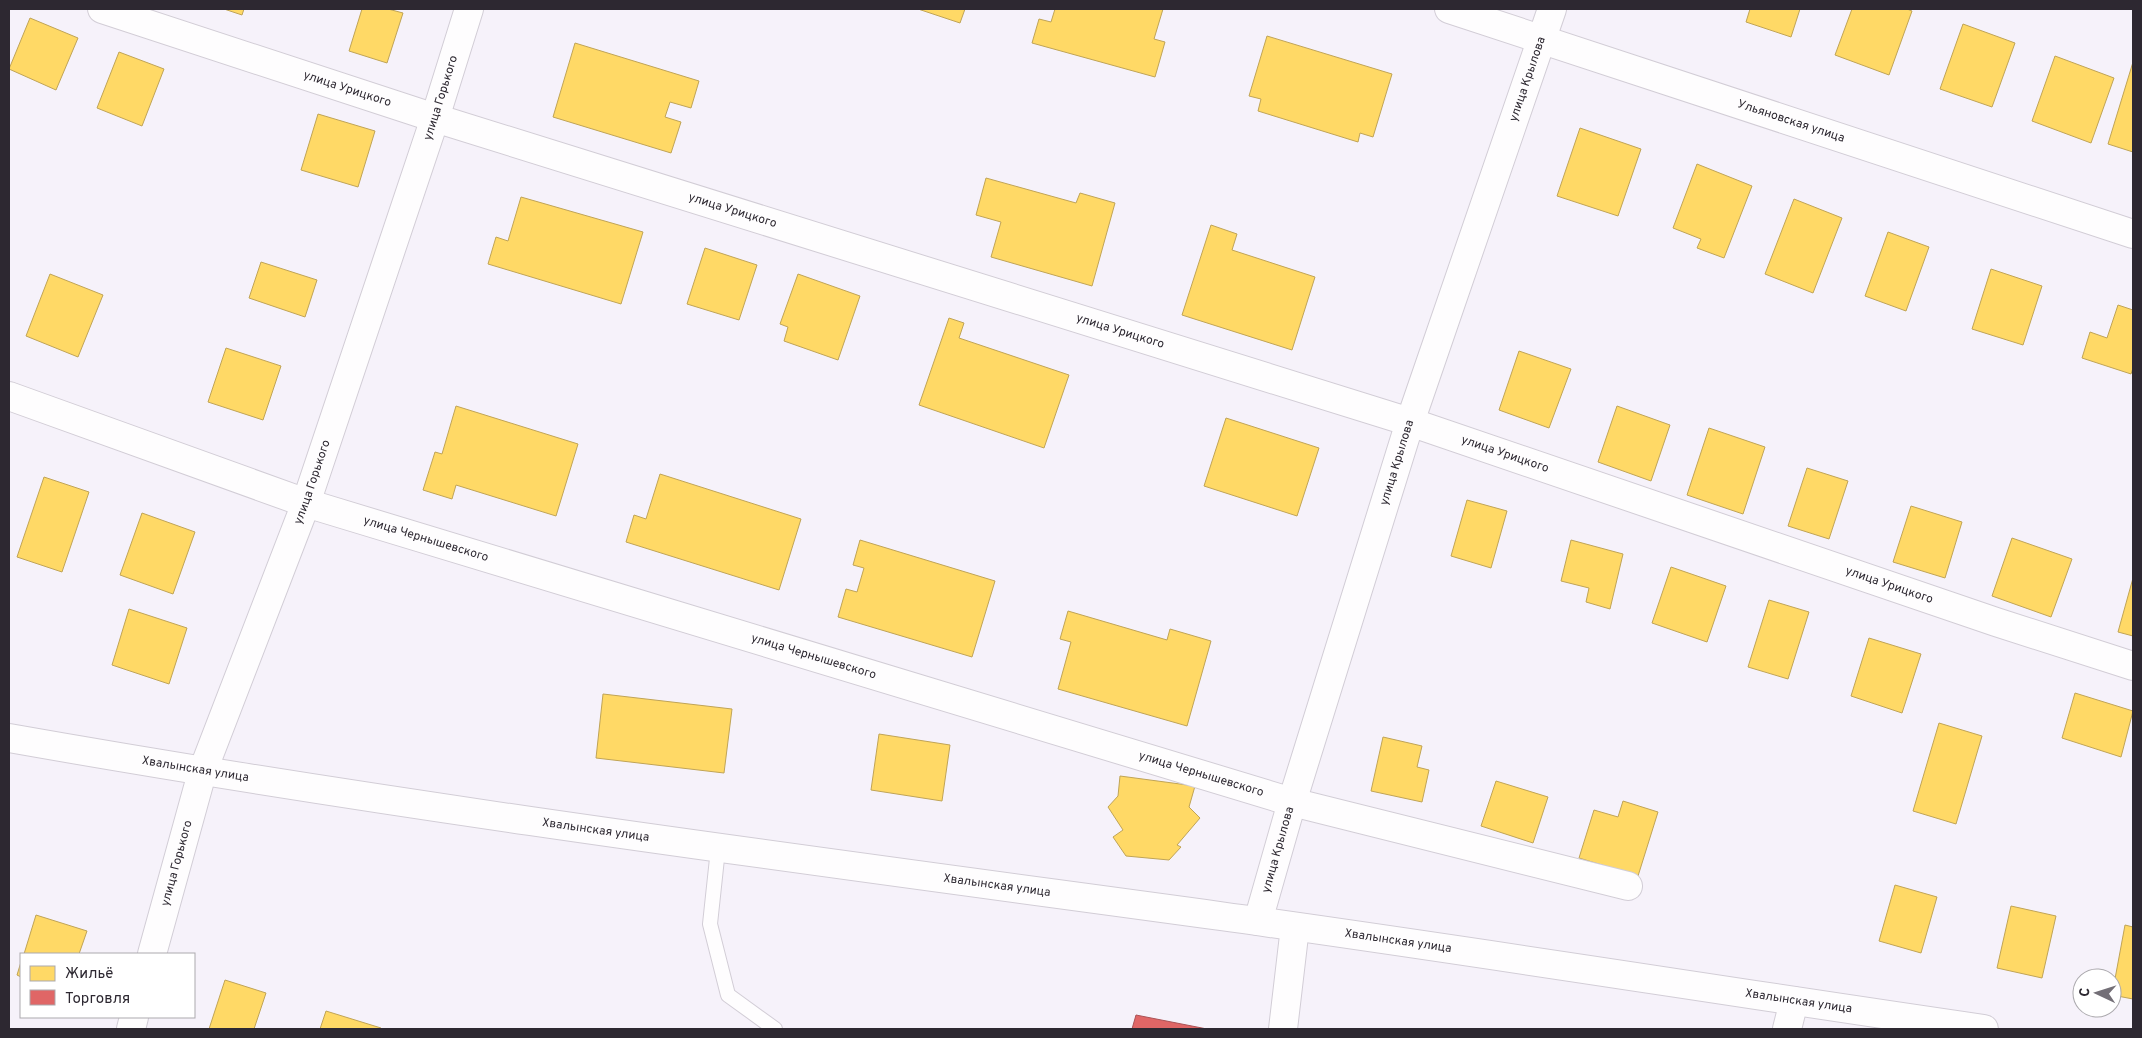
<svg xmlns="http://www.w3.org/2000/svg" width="2142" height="1038" viewBox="0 0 2142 1038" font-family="Overpass,sans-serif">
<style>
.homes{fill:#ffd966;stroke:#c0a456}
.shops{fill:#e06666;stroke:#aa5356}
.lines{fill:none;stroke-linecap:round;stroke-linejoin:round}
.service-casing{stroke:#d2cdd6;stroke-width:16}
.minor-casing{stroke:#d2cdd6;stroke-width:30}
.tertiary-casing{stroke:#d2cdd6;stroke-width:30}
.service{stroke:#fefdfe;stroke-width:14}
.minor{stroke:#fefdfe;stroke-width:28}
.tertiary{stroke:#fefdfe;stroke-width:28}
.labels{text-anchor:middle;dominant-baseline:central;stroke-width:5;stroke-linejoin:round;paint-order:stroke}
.street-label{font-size:12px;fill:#2d2831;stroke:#fff}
</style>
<rect width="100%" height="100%" fill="#f6f2fa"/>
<!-- homes -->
<g class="homes">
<polygon points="224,9 244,9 242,15"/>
<polygon points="362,9 388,9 403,13 387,63 349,51"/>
<polygon points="918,9 965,9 960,23"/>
<polygon points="1055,9 1163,9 1154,39 1165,42 1155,77 1032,43 1039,19 1051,22"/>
<polygon points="1750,9 1800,9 1791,37 1746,22"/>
<polygon points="1852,9 1907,9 1912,11 1889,75 1835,55"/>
<polygon points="30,18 78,38 56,90 9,69"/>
<polygon points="1963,24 2015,43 1992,107 1940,89"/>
<polygon points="1267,36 1392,74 1373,137 1360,133 1358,142 1258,111 1261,99 1249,96"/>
<polygon points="575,43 699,81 691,108 670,102 665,117 681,122 671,153 553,117"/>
<polygon points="119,52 164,69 142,126 97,108"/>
<polygon points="2055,56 2114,78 2091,143 2032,121"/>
<polygon points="2133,62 2133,152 2108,144"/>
<polygon points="318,114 375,131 358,187 301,170"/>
<polygon points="1580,128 1641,149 1618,216 1557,196"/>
<polygon points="1697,164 1752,186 1724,258 1697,248 1701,239 1673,228"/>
<polygon points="986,178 1076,203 1080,193 1115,203 1092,286 991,257 1001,222 976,215"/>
<polygon points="521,197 643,232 621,304 488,264 496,237 508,241"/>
<polygon points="1794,199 1842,218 1813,293 1765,274"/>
<polygon points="1211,225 1237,234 1232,250 1315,277 1292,350 1182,315"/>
<polygon points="1888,232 1929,247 1906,311 1865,296"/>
<polygon points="705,248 757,265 739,320 687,304"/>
<polygon points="261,262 317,280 305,317 249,298"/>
<polygon points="1991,269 2042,286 2023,345 1972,329"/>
<polygon points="50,274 103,295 78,357 26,336"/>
<polygon points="798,274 860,296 838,360 784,341 788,327 780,324"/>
<polygon points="2118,305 2133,310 2133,368 2131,374 2082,358 2090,332 2107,338"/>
<polygon points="949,318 964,323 959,338 1069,375 1044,448 919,405"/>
<polygon points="226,348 281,366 263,420 208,402"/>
<polygon points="1519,351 1571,369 1549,428 1499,410"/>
<polygon points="456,406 578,444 556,516 456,485 452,499 423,490 435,452 442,454"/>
<polygon points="1617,406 1670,425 1651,481 1598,462"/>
<polygon points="1226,418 1319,448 1297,516 1204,486"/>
<polygon points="1709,428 1765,447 1743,514 1687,495"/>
<polygon points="1807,468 1848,481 1829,539 1788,526"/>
<polygon points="660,474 801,519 779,590 626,542 634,515 646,519"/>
<polygon points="44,477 89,492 62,572 17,557"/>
<polygon points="1467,500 1507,511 1491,568 1451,556"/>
<polygon points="1911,506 1962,522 1945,578 1893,562"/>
<polygon points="142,513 195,532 173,594 120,575"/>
<polygon points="2012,538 2072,559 2051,617 1992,596"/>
<polygon points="860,540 995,581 972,657 838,617 846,589 857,592 864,568 853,565"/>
<polygon points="1571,540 1623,554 1610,609 1586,602 1589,588 1561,581"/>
<polygon points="1671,567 1726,586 1707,642 1652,623"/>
<polygon points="2133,578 2133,636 2118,632"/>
<polygon points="1769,600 1809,612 1788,679 1748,667"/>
<polygon points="129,609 187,628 169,684 112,665"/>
<polygon points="1068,611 1167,640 1170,629 1211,641 1187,726 1058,689 1071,642 1060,639"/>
<polygon points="1869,638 1921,654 1902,713 1851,696"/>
<polygon points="2075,693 2133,711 2121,757 2062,738"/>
<polygon points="603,694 732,709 724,773 596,758"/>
<polygon points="1939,723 1982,736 1956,824 1913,811"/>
<polygon points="879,734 950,745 942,801 871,790"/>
<polygon points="1383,737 1422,746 1417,767 1429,770 1422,802 1371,791"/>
<polygon points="1120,776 1195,786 1189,807 1200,818 1177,845 1181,847 1169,860 1126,856 1113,837 1123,830 1108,807 1118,796"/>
<polygon points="1496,781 1548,797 1533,843 1481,826"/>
<polygon points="1623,801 1658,812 1638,876 1579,858 1594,810 1618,817"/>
<polygon points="1895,885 1937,897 1921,953 1879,941"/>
<polygon points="2011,906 2056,916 2042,978 1997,968"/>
<polygon points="36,915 87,931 79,954 24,954"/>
<polygon points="2125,925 2133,927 2133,999 2112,995"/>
<polygon points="21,962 21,977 17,975"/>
<polygon points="225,980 266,993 254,1029 209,1029"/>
<polygon points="326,1011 381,1028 381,1029 320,1029"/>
</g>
<!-- shops -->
<polygon class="shops" points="1136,1015 1207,1029 1132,1029"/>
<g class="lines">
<defs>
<polyline id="service" points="718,849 710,924 728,995 775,1029"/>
<g id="minor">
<path id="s1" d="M102,9l333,109 975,304 586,200 137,44"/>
<path id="s2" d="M1449,9l684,225"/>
<path id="s3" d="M9,396l297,107 986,299 336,84"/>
<path id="s4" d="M1258,921l34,-119 118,-380 142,-413"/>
<path id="s5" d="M152,954l50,-181 104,-270 129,-385 34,-109"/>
<polyline points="131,1029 134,1017"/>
<polyline points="1283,1029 1295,927"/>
<polyline points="1787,1029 1794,1001"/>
</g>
<g id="tertiary">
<path id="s6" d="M9,738c402,71 807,123 1211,178 255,35 509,76 764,113"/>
</g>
</defs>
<!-- service casing -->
<use href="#service" class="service-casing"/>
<!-- minor casing -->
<use href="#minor" class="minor-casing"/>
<!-- tertiary casing -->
<use href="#tertiary" class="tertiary-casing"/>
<!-- service -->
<use href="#service" class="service"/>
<!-- minor -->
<use href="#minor" class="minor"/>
<!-- tertiary -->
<use href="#tertiary" class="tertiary"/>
</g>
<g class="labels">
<!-- street labels -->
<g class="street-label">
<text stroke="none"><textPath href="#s4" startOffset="884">улица Крылова</textPath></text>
<text stroke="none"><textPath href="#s1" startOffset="258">улица Урицкого</textPath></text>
<text stroke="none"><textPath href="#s5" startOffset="904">улица Горького</textPath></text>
<text stroke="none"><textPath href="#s2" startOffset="360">Ульяновская улица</textPath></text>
<text stroke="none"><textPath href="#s1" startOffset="662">улица Урицкого</textPath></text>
<text stroke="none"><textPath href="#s1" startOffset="1068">улица Урицкого</textPath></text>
<text stroke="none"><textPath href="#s1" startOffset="1472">улица Урицкого</textPath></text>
<text stroke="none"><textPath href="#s4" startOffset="479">улица Крылова</textPath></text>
<text stroke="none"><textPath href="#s5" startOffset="499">улица Горького</textPath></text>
<text stroke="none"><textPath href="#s3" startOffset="441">улица Чернышевского</textPath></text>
<text stroke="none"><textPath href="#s1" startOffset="1878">улица Урицкого</textPath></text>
<text stroke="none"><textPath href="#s3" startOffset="846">улица Чернышевского</textPath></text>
<text stroke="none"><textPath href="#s6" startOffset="189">Хвалынская улица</textPath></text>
<text stroke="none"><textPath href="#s3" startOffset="1251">улица Чернышевского</textPath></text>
<text stroke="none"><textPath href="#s6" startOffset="594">Хвалынская улица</textPath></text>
<text stroke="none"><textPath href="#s4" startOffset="74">улица Крылова</textPath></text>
<text stroke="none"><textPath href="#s5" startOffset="94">улица Горького</textPath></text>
<text stroke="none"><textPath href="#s6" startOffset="999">Хвалынская улица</textPath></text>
<text stroke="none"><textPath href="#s6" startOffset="1404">Хвалынская улица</textPath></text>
<text stroke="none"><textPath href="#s6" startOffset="1809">Хвалынская улица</textPath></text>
</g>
</g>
<!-- border -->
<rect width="2142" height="1038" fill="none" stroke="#2d2831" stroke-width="20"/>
<!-- legend -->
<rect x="20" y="953" width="175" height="65" fill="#ffffff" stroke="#aba9ad"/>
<rect x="30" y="966" width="25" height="15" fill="#ffd966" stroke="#aba9ad"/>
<text x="65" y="978" font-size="15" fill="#2d2831">Жильё</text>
<rect x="30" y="990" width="25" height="15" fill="#e06666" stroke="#aba9ad"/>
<text x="65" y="1003" font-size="15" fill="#2d2831">Торговля</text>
<!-- north arrow -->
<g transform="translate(2097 993) rotate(274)"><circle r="24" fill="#ffffff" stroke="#aba9ad"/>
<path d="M0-4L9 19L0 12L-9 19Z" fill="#736f77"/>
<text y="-8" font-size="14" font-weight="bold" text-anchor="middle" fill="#2d2831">С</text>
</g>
</svg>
